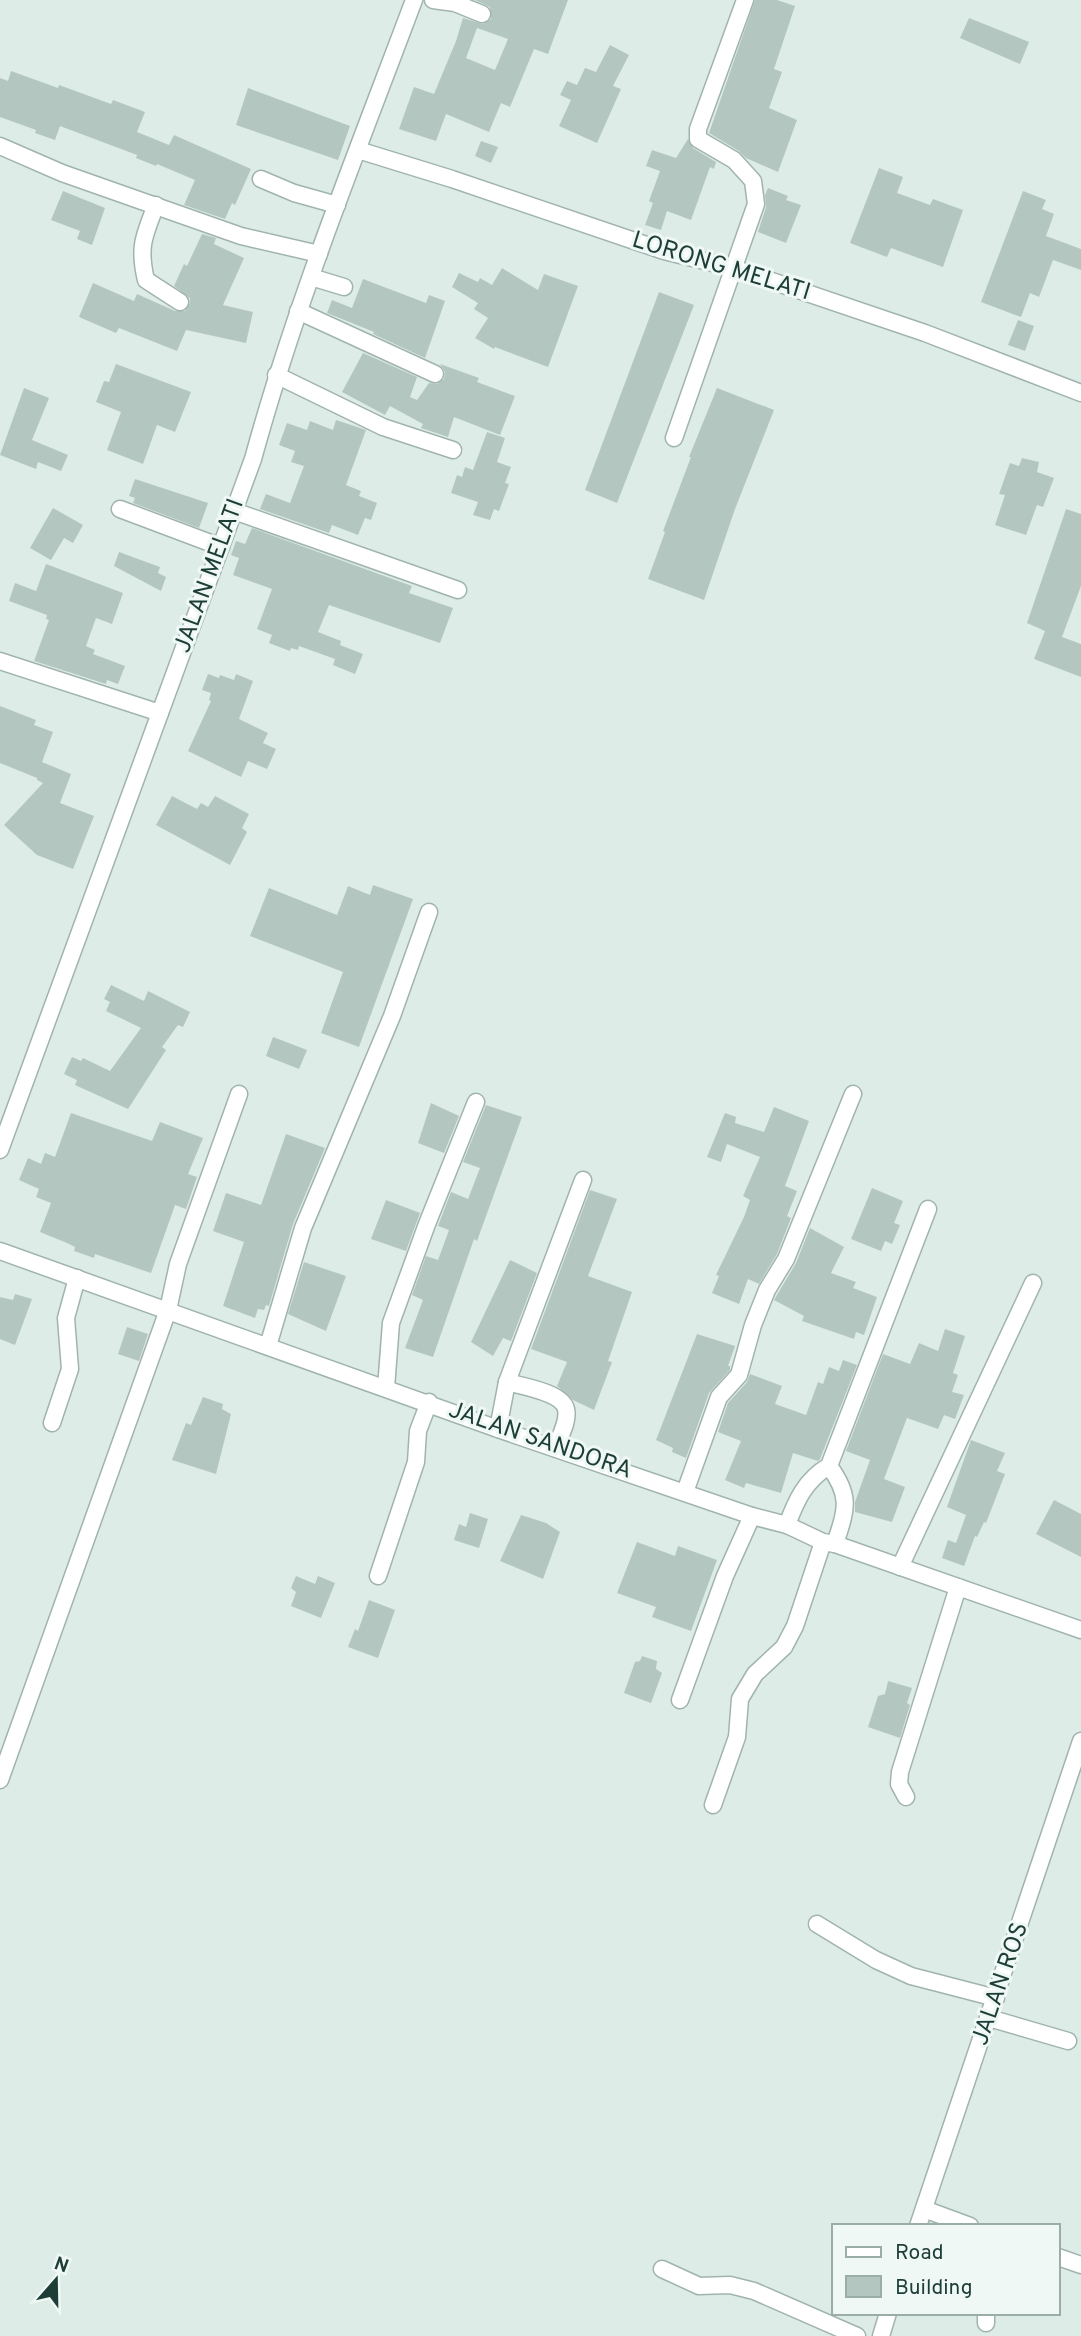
<svg xmlns="http://www.w3.org/2000/svg" width="1081" height="2336" viewBox="0 0 1081 2336" font-family="Overpass,sans-serif">
<style>
.building{fill:#b3c7c0;fill-rule:evenodd}
.lines{fill:none;stroke-linecap:round;stroke-linejoin:round}
.minor-casing{stroke:#a0b4af;stroke-width:19}
.minor{stroke:#fff;stroke-width:16}
.labels{text-anchor:middle;dominant-baseline:central;stroke-width:6;stroke-linejoin:round;paint-order:stroke}
.street-label{font-size:24px;fill:#1d3d37;stroke:#eff8f4}
</style>
<rect width="100%" height="100%" fill="#deece7"/>
<!-- building -->
<g class="building">
<path d="M475,0h93l-20,54 -14,-5 -24,58 -9,-4 -12,29 -43,-18 -10,27 -37,-12 15,-42 20,7 22,-53 7,-23 20,6 8,-5 -1,-12zM477,28l31,11 -13,31 -29,-12z"/>
<polygon points="755,0 777,0 795,6 774,69 782,72 769,108 797,120 778,172 746,158 739,151 709,133"/>
<polygon points="969,18 1029,42 1020,64 960,38"/>
<polygon points="610,45 629,55 613,86 621,89 597,143 559,126 571,100 560,95 567,81 577,85 585,68 596,72"/>
<polygon points="11,71 58,88 59,85 111,104 113,100 145,112 137,132 169,145 174,135 251,169 235,205 232,203 225,219 184,205 195,180 157,164 156,166 136,158 137,155 60,126 55,140 35,133 36,130 0,117 0,78 8,81"/>
<polygon points="248,88 350,126 338,160 236,125"/>
<polygon points="688,139 693,148 716,162 714,169 710,167 691,220 667,211 661,230 645,225 653,203 649,201 660,171 646,166 652,150 676,158"/>
<polygon points="481,141 498,147 491,163 475,156"/>
<polygon points="879,168 903,177 897,193 930,205 933,199 963,210 943,267 891,248 887,257 850,243"/>
<polygon points="768,188 788,196 786,200 801,205 786,243 758,232 766,207 765,195"/>
<polygon points="63,191 105,208 92,245 77,239 80,231 51,220"/>
<polygon points="1023,191 1046,200 1042,209 1054,214 1046,236 1081,249 1081,270 1053,260 1039,297 1030,293 1021,317 981,302"/>
<polygon points="202,234 216,238 214,244 244,258 223,305 253,312 246,343 186,330 177,351 119,328 116,333 79,317 93,283 134,301 137,294 175,311 185,311 190,303 190,298 174,286 184,264 187,266"/>
<polygon points="502,268 538,290 544,274 578,286 548,367 495,347 494,349 475,338 488,318 474,309 478,303 452,287 459,273 478,282 480,278 492,285"/>
<polygon points="363,279 426,303 429,295 445,301 425,358 373,334 374,332 327,313 332,300 352,308"/>
<polygon points="659,292 694,305 617,503 585,490"/>
<polygon points="1018,320 1034,326 1025,351 1008,345"/>
<polygon points="363,353 417,377 410,397 417,400 429,383 437,384 444,379 445,372 440,364 479,378 477,382 515,396 500,435 454,417 448,437 421,428 423,424 390,406 385,415 342,392"/>
<polygon points="116,364 191,392 175,432 157,425 143,464 107,450 121,412 96,402 104,381 109,382"/>
<polygon points="24,388 49,398 32,440 68,455 61,471 38,462 36,469 0,455"/>
<polygon points="717,388 774,410 735,509 704,600 648,579 665,532 663,531 691,457 689,457"/>
<polygon points="336,420 366,430 346,485 361,491 359,496 377,503 371,520 365,518 358,535 332,525 329,533 260,509 266,494 290,503 304,466 291,462 295,451 279,445 287,423 307,430 310,421 333,430"/>
<polygon points="487,432 505,438 497,462 511,467 505,483 509,484 499,511 494,509 490,520 473,515 478,502 451,493 457,475 462,477 465,467 473,470"/>
<polygon points="1022,458 1039,462 1037,472 1054,478 1043,507 1037,505 1026,535 995,525 1005,495 999,494 1010,463 1019,466"/>
<polygon points="135,479 208,503 199,528 133,503 135,498 129,496"/>
<polygon points="53,508 83,525 73,543 64,538 51,560 30,548"/>
<polygon points="1066,509 1081,514 1081,586 1062,637 1081,644 1081,677 1034,659 1045,631 1027,623"/>
<polygon points="252,528 412,586 409,593 453,608 440,643 329,605 318,632 341,641 340,645 363,654 355,674 333,665 335,659 299,646 298,650 291,648 290,651 269,643 272,635 257,629 272,589 233,575 239,558 231,555 236,541 245,544"/>
<polygon points="119,552 160,567 158,573 166,577 161,591 114,566"/>
<polygon points="46,564 123,593 112,624 96,618 86,646 95,650 93,654 125,666 118,684 107,680 106,684 34,661 49,620 46,619 47,615 9,601 15,583 36,591"/>
<polygon points="208,674 219,678 220,675 234,680 236,674 253,681 239,719 268,733 263,743 276,749 267,769 248,761 241,777 188,751 211,701 209,700 211,693 202,690"/>
<polygon points="0,706 36,720 34,725 53,732 42,762 71,774 60,803 94,816 73,869 37,855 4,825 43,783 37,780 37,778 0,763"/>
<polygon points="172,796 197,809 201,803 208,807 215,796 249,814 242,828 247,832 230,865 156,825"/>
<polygon points="373,885 413,899 359,1047 321,1033 343,972 250,936 269,888 337,915 348,886 370,895"/>
<polygon points="111,985 144,1001 148,991 190,1012 183,1027 178,1025 162,1047 166,1050 128,1109 75,1085 77,1080 64,1074 72,1057 81,1061 83,1058 110,1071 141,1028 106,1011 110,1002 104,999"/>
<polygon points="273,1037 307,1050 299,1069 266,1056"/>
<polygon points="431,1103 459,1116 444,1153 418,1143"/>
<polygon points="486,1105 522,1117 477,1241 474,1239 433,1357 405,1348 423,1300 412,1295 426,1256 438,1260 449,1230 438,1226 451,1192 468,1199 480,1168 463,1162"/>
<polygon points="774,1107 809,1121 785,1186 797,1191 787,1216 791,1218 777,1254 759,1284 748,1279 739,1304 712,1293 719,1276 716,1275 744,1217 750,1200 743,1196 760,1157 727,1144 721,1162 707,1157 725,1113 736,1117 735,1123 764,1132"/>
<polygon points="71,1113 152,1141 160,1122 203,1138 188,1174 197,1177 186,1209 175,1205 151,1273 95,1254 94,1258 74,1251 75,1247 67,1243 40,1232 51,1203 36,1197 39,1189 19,1180 28,1158 41,1164 45,1153 55,1157"/>
<polygon points="286,1134 325,1148 293,1224 269,1306 266,1305 264,1310 258,1309 255,1318 223,1306 244,1242 213,1231 226,1193 261,1205"/>
<polygon points="872,1188 903,1201 894,1223 900,1225 892,1244 885,1241 881,1251 851,1239"/>
<polygon points="590,1190 617,1199 588,1276 632,1292 608,1361 612,1362 594,1410 573,1400 557,1386 567,1362 531,1349"/>
<polygon points="386,1200 420,1213 406,1251 371,1239"/>
<polygon points="810,1228 844,1247 831,1273 856,1282 853,1288 877,1297 864,1335 856,1332 854,1339 802,1321 804,1316 774,1300 796,1263"/>
<polygon points="510,1260 537,1273 511,1341 503,1338 493,1356 471,1342"/>
<polygon points="304,1262 346,1276 326,1331 288,1314"/>
<polygon points="15,1294 32,1299 15,1345 0,1339 0,1297 13,1300"/>
<polygon points="127,1327 148,1334 139,1361 118,1354"/>
<polygon points="945,1329 965,1336 953,1373 958,1375 952,1392 964,1395 955,1419 944,1415 938,1429 907,1418 884,1479 905,1487 892,1522 855,1512 855,1502 870,1460 846,1451 883,1354 910,1364 919,1343 938,1351"/>
<polygon points="697,1334 735,1346 728,1366 730,1366 730,1370 709,1393 686,1458 672,1452 673,1448 656,1440"/>
<polygon points="843,1360 857,1365 820,1459 818,1461 793,1453 781,1493 746,1483 744,1488 725,1480 741,1441 718,1432 728,1403 747,1382 750,1374 782,1386 775,1404 806,1415 818,1382 823,1384 829,1367 839,1371"/>
<polygon points="203,1397 223,1404 222,1409 231,1414 216,1474 172,1460 186,1423 191,1425"/>
<polygon points="971,1440 1005,1453 997,1471 1005,1474 986,1523 984,1522 977,1537 975,1536 964,1566 942,1558 948,1540 956,1543 966,1515 947,1507"/>
<polygon points="1054,1500 1081,1514 1081,1557 1036,1534"/>
<polygon points="470,1513 488,1519 479,1548 454,1540 459,1524 466,1527"/>
<polygon points="521,1515 546,1523 560,1532 543,1579 500,1561"/>
<polygon points="637,1542 675,1556 678,1546 717,1560 691,1631 652,1617 656,1607 617,1593"/>
<polygon points="296,1576 315,1584 318,1576 335,1583 321,1618 291,1606 296,1592 291,1588"/>
<polygon points="369,1600 395,1610 378,1658 348,1647 355,1629 358,1631"/>
<polygon points="642,1656 657,1661 656,1669 662,1673 651,1703 624,1693 635,1662 640,1661"/>
<polygon points="888,1681 912,1688 907,1703 910,1705 900,1738 868,1727 878,1696 885,1694"/>
</g>
<g class="lines">
<defs>
<g id="minor">
<polyline points="433,0 455,3 482,14"/>
<polyline points="0,146 62,173 241,236 319,254"/>
<polyline points="358,150 452,179 664,251 733,268 925,333 1081,393"/>
<polyline points="261,179 294,193 337,205"/>
<path d="M156,205c-12,31 -18,42 -10,75l34,22"/>
<polyline points="311,277 344,287"/>
<polyline points="298,311 435,374"/>
<polyline points="276,375 383,427 453,450"/>
<polyline points="674,438 756,204 753,181 734,160 698,139 698,129 745,0"/>
<polyline points="120,509 221,547"/>
<polyline points="234,511 458,590"/>
<polyline points="0,661 160,713"/>
<path d="M0,1150l253,-691c43,-157 104,-307 161,-459"/>
<polyline points="0,1251 498,1429 752,1516 787,1525 823,1542 835,1544 1081,1630"/>
<polyline points="268,1346 303,1228 392,1016 429,912"/>
<polyline points="507,1382 583,1180"/>
<polyline points="386,1388 391,1323 427,1224 476,1102"/>
<polyline points="52,1423 70,1369 66,1318 77,1278"/>
<path d="M498,1429l9,-47c14,4 55,10 59,27 3,12 -6,27 -10,38"/>
<path d="M829,1466c23,31 17,44 6,78"/>
<polyline points="685,1492 719,1397 739,1375 753,1325 767,1290 786,1259 853,1094"/>
<path d="M787,1525c9,-24 18,-45 42,-59l99,-257"/>
<polyline points="900,1567 1033,1283"/>
<polyline points="378,1576 416,1462 418,1431 429,1402"/>
<polyline points="680,1700 725,1576 752,1516"/>
<polyline points="0,1780 168,1310 178,1264 239,1094"/>
<polyline points="906,1797 899,1784 900,1772 958,1587"/>
<polyline points="713,1805 737,1737 740,1699 755,1674 784,1647 795,1626 823,1542"/>
<polyline points="817,1924 876,1960 911,1976 996,1998"/>
<polyline points="989,2018 1068,2041"/>
<polyline points="924,2209 970,2226"/>
<polyline points="918,2226 1081,1741"/>
<polyline points="1058,2257 1081,2265"/>
<polyline points="662,2269 699,2286 730,2285 754,2291 857,2336"/>
<polyline points="986,2313 986,2323"/>
<polyline points="881,2336 888,2313"/>
</g>
</defs>
<!-- minor casing -->
<use href="#minor" class="minor-casing"/>
<!-- minor -->
<use href="#minor" class="minor"/>
</g>
<g class="labels">
<!-- street labels -->
<g class="street-label">
<text transform="translate(721 267) rotate(17)">LORONG MELATI</text>
<text transform="translate(210 576) rotate(-70)">JALAN MELATI</text>
<text transform="translate(540 1441) rotate(19)">JALAN SANDORA</text>
<text transform="translate(1001 1984) rotate(-71)">JALAN ROS</text>
</g>
</g>
<!-- legend -->
<rect x="832" y="2224" width="228" height="91" fill="#eff8f4" stroke="#9bada8" stroke-width="2"/>
<rect x="846" y="2247" width="35" height="10" fill="#ffffff" stroke="#9bada8" stroke-width="2"/>
<text x="895" y="2259" font-size="21" fill="#1d3d37">Road</text>
<rect x="846" y="2276" width="35" height="21" fill="#b3c7c0" stroke="#9bada8" stroke-width="2"/>
<text x="895" y="2294" font-size="21" fill="#1d3d37">Building</text>
<!-- north arrow -->
<g transform="translate(56 2280) rotate(20)" stroke="#eff8f4" stroke-width="5" paint-order="stroke">
<path d="M0-5L12 26L0 18L-12 26Z" fill="#1d3d37"/>
<text y="-10" font-size="19" font-weight="bold" text-anchor="middle" fill="#1d3d37">N</text>
</g>
</svg>
